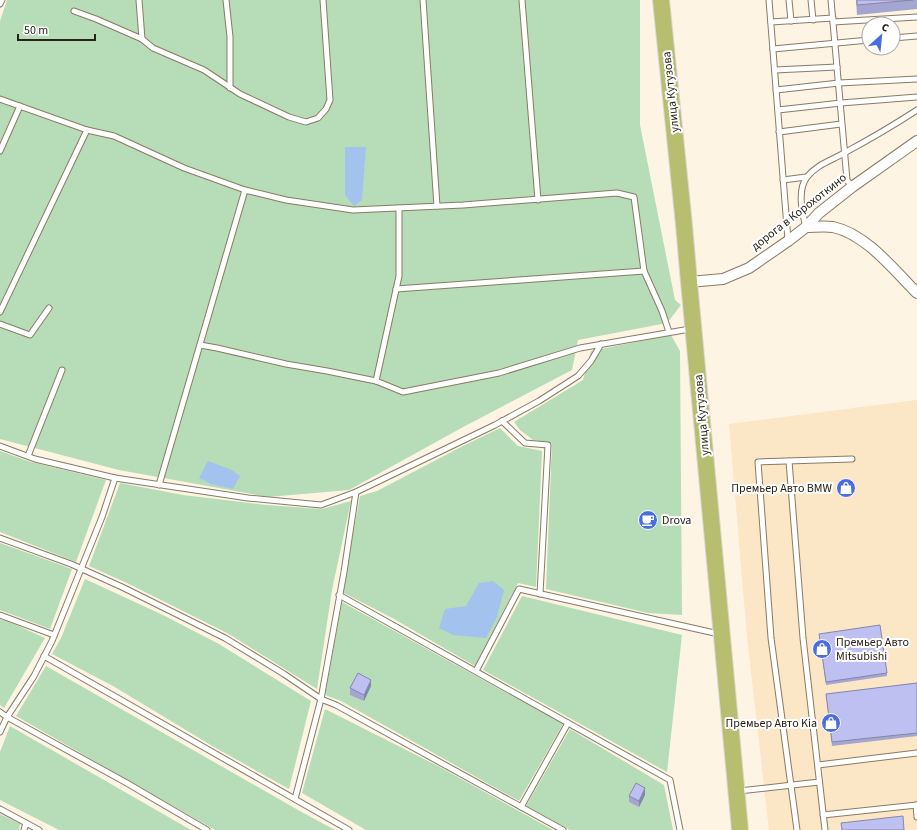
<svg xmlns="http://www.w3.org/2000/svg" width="917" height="830" viewBox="0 0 917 830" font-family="'Source Sans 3',sans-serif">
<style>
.built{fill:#fbe6c5}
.green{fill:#b6dcb8}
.water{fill:#a3c3ee}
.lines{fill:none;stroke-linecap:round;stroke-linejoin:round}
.service-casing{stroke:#897b63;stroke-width:7}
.minor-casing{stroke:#897b63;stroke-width:12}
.primary-casing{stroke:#d8d7d5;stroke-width:18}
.service{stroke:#fff;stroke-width:5}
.minor{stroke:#fff;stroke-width:10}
.primary{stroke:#b8be70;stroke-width:16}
.wall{fill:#a4a5d0}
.shaded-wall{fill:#8686a9}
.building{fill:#bfc0f2;stroke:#8686a9}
.labels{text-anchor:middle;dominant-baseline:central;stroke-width:4;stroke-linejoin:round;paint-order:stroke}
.street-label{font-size:12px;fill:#282218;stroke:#fff}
.poi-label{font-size:12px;fill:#282218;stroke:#fff;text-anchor:end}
</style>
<rect width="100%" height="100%" fill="#fef4e4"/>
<!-- built -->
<polygon class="built" points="917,400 917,830 769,830 747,637 729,424"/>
<!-- green -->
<g class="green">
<polygon points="7,0 640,0 640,125 675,300 681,305 667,323 578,340 572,370 465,426 349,490 268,497 119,470 0,439 0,21"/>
<polygon points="671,335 680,351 682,615 648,613 546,589 552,443 533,440 520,430 514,422 583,380 591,351"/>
<polygon points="500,428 518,446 542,451 536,587 518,583 475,666 394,619 342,592 360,496 377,491 459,448"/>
<polygon points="0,451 31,462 106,480 76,562 0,532"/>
<polygon points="120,483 183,495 266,505 322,509 351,501 332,590 317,689 229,634 127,583 89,566"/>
<polygon points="0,543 72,569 50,629 0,610"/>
<polygon points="85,579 163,615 219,644 311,701 289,789 214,747 113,686 52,654 61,638"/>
<polygon points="522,596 682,635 667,772 483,670"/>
<polygon points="342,602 563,724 519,801 341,701 325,695"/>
<polygon points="0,619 12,623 45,638 4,708 0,705"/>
<polygon points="46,666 298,810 335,830 215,830 16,716"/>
<polygon points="325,709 438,766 553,830 366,830 302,793"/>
<polygon points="10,726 191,830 59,830 0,800 0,752"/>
<polygon points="570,729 664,785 673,830 570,830 526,806"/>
<polygon points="0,814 20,824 19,830 0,830"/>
</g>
<!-- water -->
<g class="water">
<polygon points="345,147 366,147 362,200 354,206 345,195"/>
<polygon points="208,461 232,470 240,476 233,489 211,484 199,478"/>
<polygon points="493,581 504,590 497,617 486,638 453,635 439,628 445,609 466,606 479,583"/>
</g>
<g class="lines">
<defs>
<g id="service">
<polyline points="226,0 230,37 230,88"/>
<polyline points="423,0 437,206"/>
<polyline points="522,0 538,200"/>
<polyline points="769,0 788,240"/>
<polyline points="789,0 791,21"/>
<polyline points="811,0 813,20"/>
<polyline points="831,0 847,180 852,187"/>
<polyline points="0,4 2,0"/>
<polyline points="74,11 96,19 142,39 139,0"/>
<polyline points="771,22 833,18"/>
<polyline points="833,22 917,17"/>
<polyline points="893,38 917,36"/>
<polyline points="142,39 153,48 204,70 240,94 289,117 306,122 318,118 326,109 330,100 323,0"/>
<polyline points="773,49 869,40"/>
<polyline points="775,70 837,67"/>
<polyline points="776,90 839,83 917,79"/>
<polyline points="0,99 87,130 114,136 184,168 245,190"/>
<polyline points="778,110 841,103 917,97"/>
<polyline points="779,132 841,124"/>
<polyline points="0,151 20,106"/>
<polyline points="783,180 806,177"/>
<polyline points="399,208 399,276 376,381 403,392 499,373 580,348 690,329"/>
<path d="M806,227c-4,-15 -9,-37 1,-50 10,-13 26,-17 39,-25 24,-13 48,-27 71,-42"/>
<polyline points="396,289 644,271"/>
<polyline points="0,312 87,130"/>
<polyline points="0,324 30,335 49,308"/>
<polyline points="200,345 217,348 286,364 327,371 376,381"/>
<polyline points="502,421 525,443 548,445 540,594"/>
<polyline points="0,446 35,459 115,478 102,517 52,641 34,676 7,717 0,732"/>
<polyline points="28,456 62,370"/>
<polyline points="789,461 803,638 825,830"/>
<polyline points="115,478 248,498 321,505 356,492"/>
<polyline points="159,485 245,190 286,200 353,210 463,205 617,193 634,197 644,271 662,311 669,332"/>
<polyline points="0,538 71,564 122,587 225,638 284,674 321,699 336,705 563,830"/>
<polyline points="339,595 670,780 680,830"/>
<polyline points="0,615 54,635"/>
<polyline points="44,656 349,830"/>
<polyline points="476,671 519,589 719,634"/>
<polyline points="0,712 7,717 125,782 207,830"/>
<polyline points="818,765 917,753"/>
<polyline points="739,791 819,782"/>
<polyline points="295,799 321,699 344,572 356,492 495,425 539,401 578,376 591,361 601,344"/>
<polyline points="916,805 917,817"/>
<polyline points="521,807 568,723"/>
<polyline points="0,809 39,830"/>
<polyline points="823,815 917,805"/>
<polyline points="24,830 26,823"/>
<polyline points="797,830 771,638 758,462 852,459"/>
</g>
<g id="minor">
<path d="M806,227c8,0 19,-1 27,0 33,7 61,43 84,66"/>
<polyline points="689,282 723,279 749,268 788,241 806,227 819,213 852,187 917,141"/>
</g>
<polyline id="primary" points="661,0 684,225 689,282 740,830"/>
</defs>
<!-- service casing -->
<use href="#service" class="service-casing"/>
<!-- minor casing -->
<use href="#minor" class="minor-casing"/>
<!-- primary casing -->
<use href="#primary" class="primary-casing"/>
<!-- service -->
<use href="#service" class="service"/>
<!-- minor -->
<use href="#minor" class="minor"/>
<!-- primary -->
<use href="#primary" class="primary"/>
</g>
<!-- wall -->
<g class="wall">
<polygon points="856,0 917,0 917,9 857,15"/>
<polygon points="819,634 887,673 887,676 826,685"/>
<polygon points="917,683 917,736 832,746 826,694"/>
<polygon points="371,686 364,701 350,695 350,688"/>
<polygon points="645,795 639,807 629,802 629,796"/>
</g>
<!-- shaded-wall -->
<g class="shaded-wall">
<polygon points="371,680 371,686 364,701 364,695"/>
<polygon points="645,788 645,795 639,807 639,801"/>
</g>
<!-- building -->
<g class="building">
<polygon points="857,0 913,0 857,5"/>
<polygon points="880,625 887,673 826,682 819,634"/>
<polygon points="358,673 371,680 364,695 350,688"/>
<polygon points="917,683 917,733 832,742 826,694"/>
<polygon points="636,783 645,788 639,801 629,796"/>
<polygon points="903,816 904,830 842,830 841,823"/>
</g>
<!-- icons -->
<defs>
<symbol id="shop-disc" viewBox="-11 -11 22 22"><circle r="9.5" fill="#4a6de0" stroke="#fff"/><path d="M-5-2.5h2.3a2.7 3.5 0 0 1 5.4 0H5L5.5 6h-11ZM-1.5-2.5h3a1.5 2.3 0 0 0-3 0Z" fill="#fff"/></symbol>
<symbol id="cafe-disc" viewBox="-11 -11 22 22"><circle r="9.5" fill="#4a6de0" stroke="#fff"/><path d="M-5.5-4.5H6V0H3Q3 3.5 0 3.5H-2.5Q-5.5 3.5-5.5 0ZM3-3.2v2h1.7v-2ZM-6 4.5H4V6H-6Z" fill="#fff"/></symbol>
</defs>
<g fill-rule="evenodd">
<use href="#shop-disc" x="835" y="477" width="22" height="22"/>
<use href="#cafe-disc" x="637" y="509" width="22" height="22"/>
<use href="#shop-disc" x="811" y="638" width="22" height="22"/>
<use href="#shop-disc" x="820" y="712" width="22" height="22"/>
</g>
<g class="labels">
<!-- street labels -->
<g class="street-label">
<text transform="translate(671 92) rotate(-96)">улица Кутузова</text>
<text transform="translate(799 212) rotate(-38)">дорога в Корохоткино</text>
<text transform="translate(702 415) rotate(-95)">улица Кутузова</text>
</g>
<!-- poi labels -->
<g class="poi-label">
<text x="832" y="488">Премьер Авто BMW</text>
<text x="662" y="520" text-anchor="start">Drova</text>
<text x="836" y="642" text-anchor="start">Премьер Авто<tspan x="836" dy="14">Mitsubishi</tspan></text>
<text x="817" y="723">Премьер Авто Kia</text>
</g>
</g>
<!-- north arrow -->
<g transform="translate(881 36) rotate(27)"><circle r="19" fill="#ffffff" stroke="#a9a7a3"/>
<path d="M0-3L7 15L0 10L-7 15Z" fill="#4a6de0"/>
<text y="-6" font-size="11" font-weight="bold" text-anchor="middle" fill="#282218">С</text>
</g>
<!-- scale -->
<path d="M18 34v6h77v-6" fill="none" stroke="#282218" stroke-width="2"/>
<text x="24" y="34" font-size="12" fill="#282218" stroke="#ffffff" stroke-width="3" paint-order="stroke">50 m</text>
</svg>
